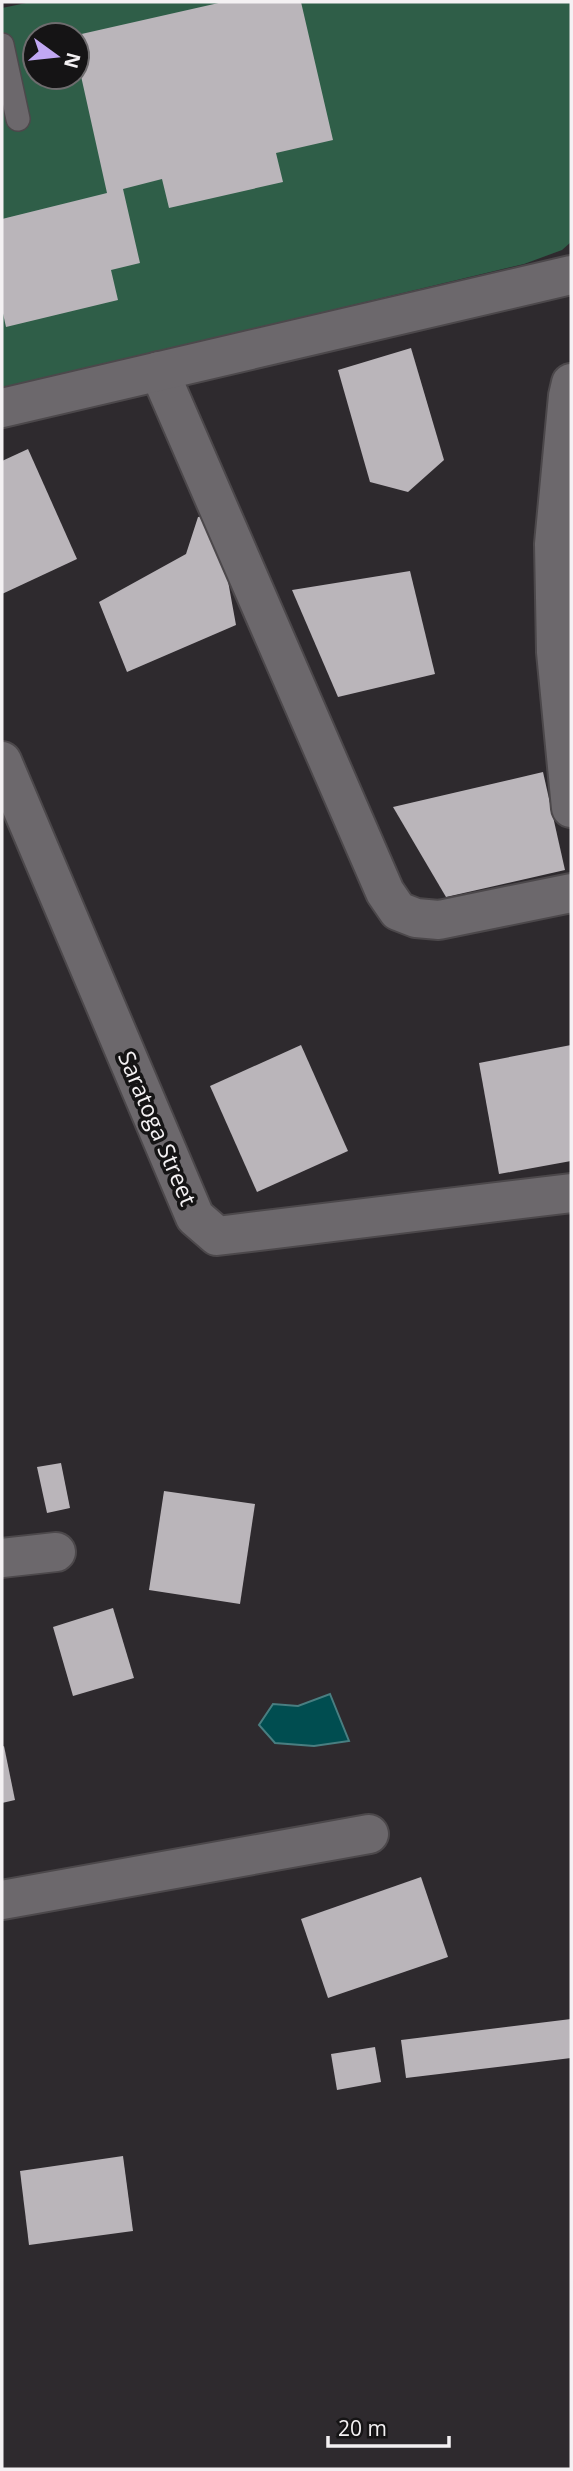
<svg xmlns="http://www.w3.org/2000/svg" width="573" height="2471" viewBox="0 0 573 2471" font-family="'Open Sans',sans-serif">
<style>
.green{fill:#2f5e48;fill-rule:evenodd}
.water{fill:#004d50;stroke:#497e81;stroke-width:2}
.building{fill:#bab5ba}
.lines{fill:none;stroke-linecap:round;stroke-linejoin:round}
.service-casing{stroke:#4c484b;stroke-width:26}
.minor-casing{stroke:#4c484b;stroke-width:42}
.service{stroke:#6c686c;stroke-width:23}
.minor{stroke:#6c686c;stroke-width:38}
.labels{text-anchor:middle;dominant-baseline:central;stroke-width:7;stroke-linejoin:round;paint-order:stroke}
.street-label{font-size:23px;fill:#f4f1f3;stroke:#151415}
</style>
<rect width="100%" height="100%" fill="#2e2a2e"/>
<!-- green -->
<path class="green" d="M31,2h540v240l-9,8 -38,14 -522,125v-381zM35,35h42v42h-42z"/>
<!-- water -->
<polygon class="water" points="330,1694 349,1741 314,1746 275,1743 259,1725 273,1704 298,1706"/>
<!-- building -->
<g class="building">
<polygon points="223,2 301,2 333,140 276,153 283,182 169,208 162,179 123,189 140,263 111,270 118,300 6,327 2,309 2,219 107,193 77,58 77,35"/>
<polygon points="411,348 444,460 408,492 370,482 338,370"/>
<polygon points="28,449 77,559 2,594 2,461"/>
<polygon points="216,515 236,625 127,672 99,602 186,554 198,517"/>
<polygon points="410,571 435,674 338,697 292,590"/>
<polygon points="543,772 565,870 446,897 393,807"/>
<polygon points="301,1045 348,1151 257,1192 210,1086"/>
<polygon points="571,1045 571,1161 499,1174 479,1063"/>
<polygon points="61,1463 70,1508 47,1513 37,1467"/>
<polygon points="164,1491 255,1504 240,1604 149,1590"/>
<polygon points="113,1608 134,1678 73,1696 53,1627"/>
<polygon points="4,1746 15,1800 2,1803 2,1747"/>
<polygon points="421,1877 448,1957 328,1998 301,1919"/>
<polygon points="571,2019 571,2058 406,2078 401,2040"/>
<polygon points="375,2047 381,2082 337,2090 331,2054"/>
<polygon points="123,2156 133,2231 29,2245 20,2171"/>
</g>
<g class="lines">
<defs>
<polyline id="service" points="2,45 18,119"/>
<g id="minor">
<polyline points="159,371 385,892 398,911 416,918 439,920 571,893"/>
<polyline points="571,383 568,396 554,544 556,652 571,808"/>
<polyline points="2,408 571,275"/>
<polyline points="2,761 195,1217 217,1236 571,1193"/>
<polyline points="2,1558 56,1552"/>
<polyline points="2,1900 369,1834"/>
</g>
</defs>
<!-- service casing -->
<use href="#service" class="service-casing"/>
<!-- minor casing -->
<use href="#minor" class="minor-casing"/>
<!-- service -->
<use href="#service" class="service"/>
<!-- minor -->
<use href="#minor" class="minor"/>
</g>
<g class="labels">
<!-- street labels -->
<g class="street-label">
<text transform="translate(158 1128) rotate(67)">Saratoga Street</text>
</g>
</g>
<!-- border -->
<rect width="573" height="2471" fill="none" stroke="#f4f1f3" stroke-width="7"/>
<!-- north arrow -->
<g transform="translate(56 56) rotate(105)"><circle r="33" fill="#151415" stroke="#6e6c6e" stroke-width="2"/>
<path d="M0-5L12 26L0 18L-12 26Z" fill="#c1a8f3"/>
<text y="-10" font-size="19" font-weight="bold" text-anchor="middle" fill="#f4f1f3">N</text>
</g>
<!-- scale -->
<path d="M328 2436v10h121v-10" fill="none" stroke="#f4f1f3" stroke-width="3.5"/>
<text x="338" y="2436" font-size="21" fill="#f4f1f3" stroke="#151415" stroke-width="5" paint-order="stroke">20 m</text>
</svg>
